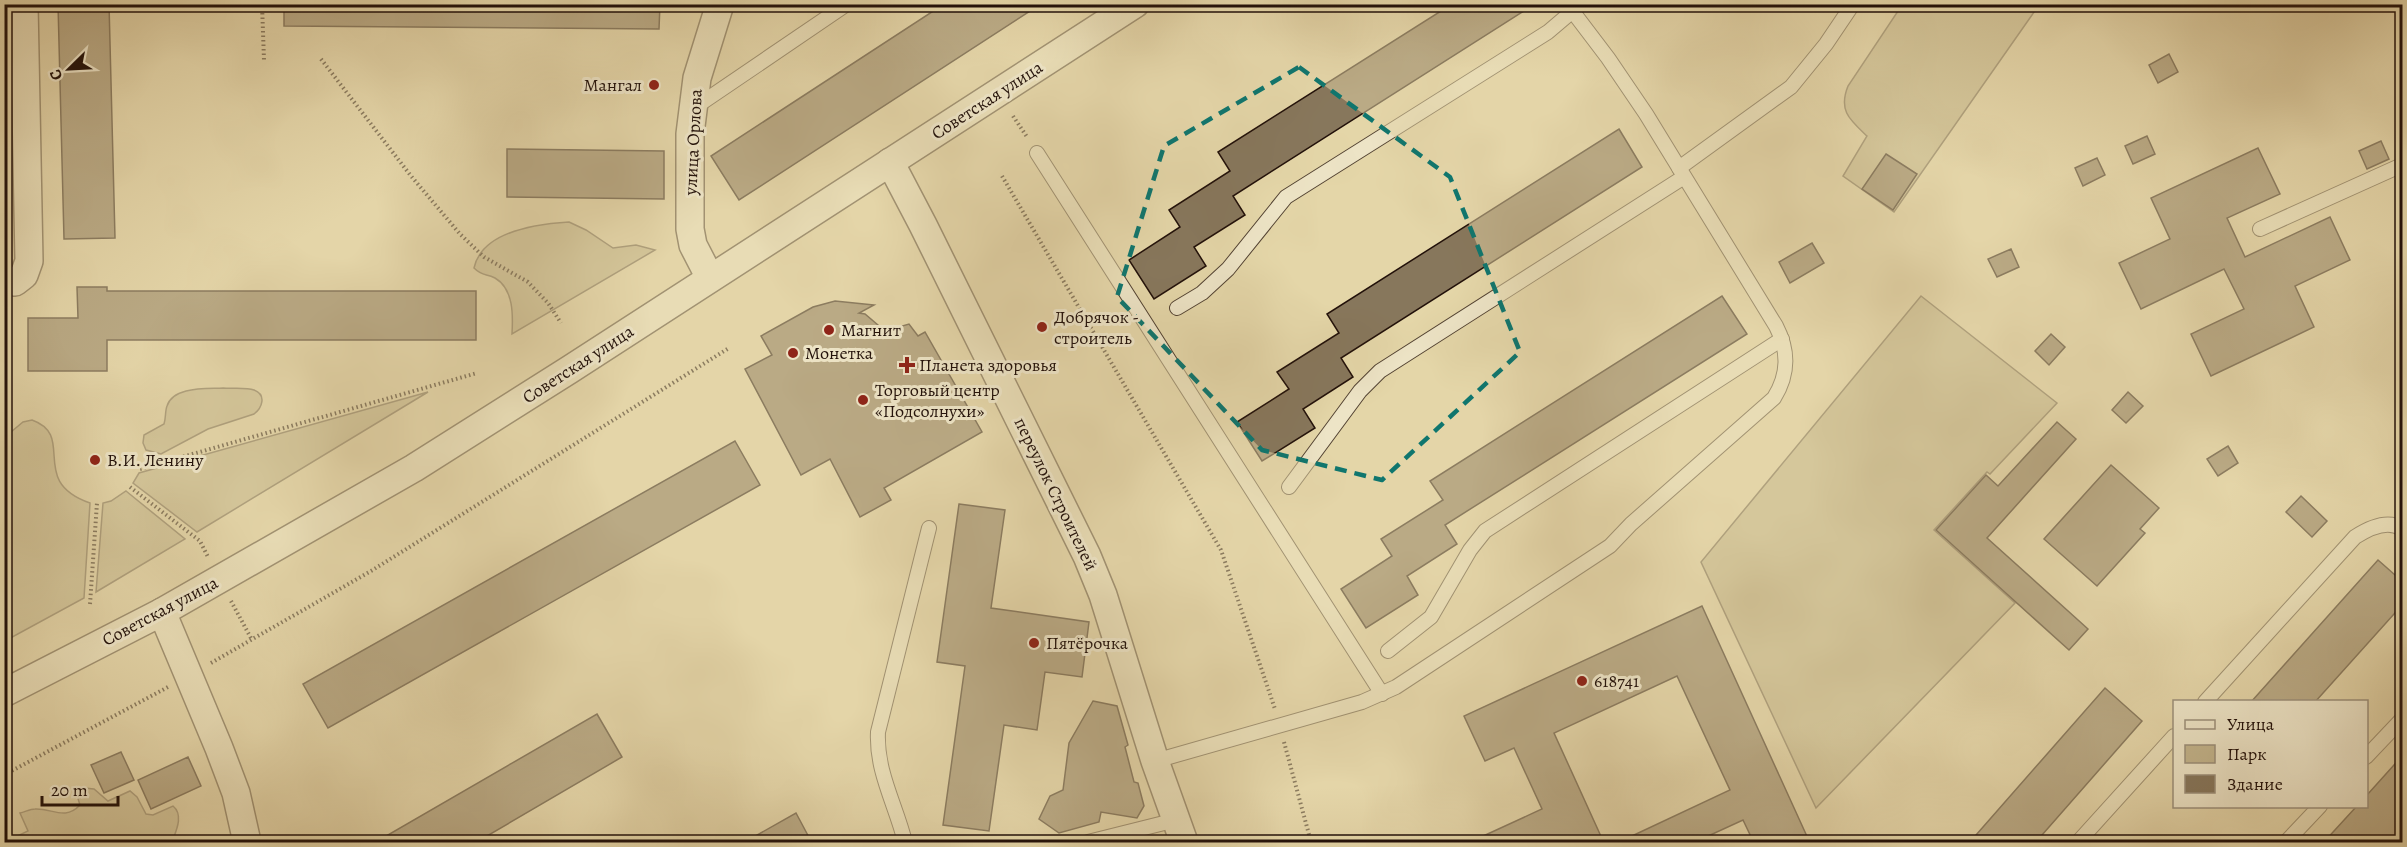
<svg xmlns="http://www.w3.org/2000/svg" width="2407" height="847" viewBox="0 0 2407 847" font-family="Alegreya,serif">
<style>
.green{fill:#c3b58d;stroke:#72634c;stroke-width:1.5}
.building{fill:#87775c;stroke:#22110a;stroke-width:1.5}
.lines{fill:none;stroke-linecap:round;stroke-linejoin:round}
.lane-casing{stroke:#524232;stroke-width:16}
.street-casing{stroke:#524232;stroke-width:30}
.path{stroke:#22110a;stroke-width:4;stroke-dasharray:1.5 3;stroke-linecap:butt}
.lane{stroke:#ede4c6;stroke-width:14}
.street{stroke:#ede4c6;stroke-width:27}
.marked{fill:none;stroke:#0f766e;stroke-width:4.5;stroke-dasharray:12 8;stroke-linejoin:round}
.poi-dot{fill:#8f2418;stroke:#ede4c6;stroke-width:2}
.labels{text-anchor:middle;dominant-baseline:central;stroke-width:6;stroke-linejoin:round;paint-order:stroke}
.poi-label{font-size:18px;fill:#22110a;stroke:#ede4c6;text-anchor:start}
.street-label{font-size:18px;fill:#22110a;stroke:#ede4c6}
</style>
<rect width="100%" height="100%" fill="#e4d6a8"/>
<filter id="stains"><feTurbulence type="fractalNoise" baseFrequency=".00333" numOctaves="4"/><feColorMatrix values="0 0 0 0 .2 0 0 0 0 .09 0 0 0 0 .02 0 0 0 .5 -.17"/></filter>
<radialGradient id="worn" r=".72"><stop offset=".6" stop-color="#630" stop-opacity="0"/><stop offset="1" stop-color="#630" stop-opacity=".3"/></radialGradient>
<!-- green -->
<g class="green">
<path d="M1902,5h137l-145,207 -51,-36 24,-40c-17,-16 -29,-25 -19,-50z"/>
<path d="M569,222l17,8 27,18 23,-3 19,5 -143,84c1,-18 2,-45 -17,-56 -9,-5 -12,-1 -21,-10 8,-37 63,-44 95,-46z"/>
<polygon points="1921,296 2057,403 1990,474 1987,472 1934,530 2015,603 1816,808 1701,562"/>
<path d="M223,388c9,1 23,-1 31,2 13,5 8,18 0,24l-46,15 -47,25 -15,-4 -3,-7 1,-8 20,-11c2,-6 1,-13 3,-18 6,-20 40,-17 56,-18z"/>
<polygon points="428,392 197,532 133,483 139,473"/>
<path d="M32,420c45,16 -5,61 58,83l-6,95 -79,43v-204l18,-15z"/>
<polygon points="126,491 185,539 96,592 103,503 111,501"/>
<path d="M84,788l10,1 14,12 22,-10 7,6 9,17 7,1 20,-9c11,9 3,25 -1,36h-167l23,-11 -8,-18c5,-1 10,-4 15,-4 17,-1 30,12 45,-4l-5,-16z"/>
</g>
<!-- building -->
<g class="building">
<polygon points="58,4 109,4 115,238 64,239"/>
<polygon points="284,4 660,4 659,29 284,26"/>
<polygon points="944,4 1041,4 739,200 711,156"/>
<polygon points="1452,4 1535,4 1233,196 1245,215 1194,247 1206,266 1154,299 1129,260 1180,227 1169,210 1230,171 1218,152"/>
<polygon points="2169,54 2178,72 2158,83 2149,65"/>
<polygon points="1619,129 1642,167 1341,358 1353,377 1303,409 1315,428 1262,461 1237,422 1289,389 1277,372 1339,333 1327,314"/>
<polygon points="2147,136 2155,154 2133,164 2125,146"/>
<polygon points="2381,141 2389,159 2367,169 2359,151"/>
<polygon points="2258,148 2280,194 2227,218 2245,257 2330,217 2350,260 2295,286 2314,327 2211,376 2191,334 2244,309 2224,269 2141,309 2119,263 2170,239 2151,198"/>
<polygon points="507,149 664,151 664,199 507,197"/>
<polygon points="1886,154 1917,174 1893,210 1862,189"/>
<polygon points="2097,158 2105,175 2083,186 2075,168"/>
<polygon points="1812,243 1824,263 1790,283 1779,262"/>
<polygon points="2011,249 2019,267 1997,277 1988,259"/>
<polygon points="77,287 107,287 107,291 476,291 476,340 107,340 107,371 28,371 28,318 78,318"/>
<polygon points="1722,296 1747,334 1445,525 1457,544 1407,576 1418,595 1366,628 1341,589 1392,556 1381,539 1443,500 1430,481"/>
<polygon points="835,301 874,305 859,313 865,314 885,331 909,324 918,336 925,332 982,432 884,488 891,500 860,517 830,459 801,475 745,369 772,355 761,336 813,307"/>
<polygon points="2051,334 2065,347 2049,365 2035,351"/>
<polygon points="2128,392 2143,406 2126,423 2112,410"/>
<polygon points="2057,422 2076,439 1987,538 2088,629 2069,650 1936,530 1986,475 1998,486"/>
<polygon points="735,441 760,485 328,728 303,684"/>
<polygon points="2228,446 2238,463 2218,476 2207,459"/>
<polygon points="2111,465 2159,508 2140,529 2145,533 2097,586 2044,539"/>
<polygon points="2301,496 2327,521 2312,537 2286,512"/>
<polygon points="959,504 1005,510 991,608 1089,622 1082,677 1045,672 1037,730 1004,725 989,831 943,825 965,666 937,662"/>
<polygon points="2378,560 2403,582 2403,604 2315,702 2251,702"/>
<polygon points="1702,606 1810,843 1754,843 1743,820 1693,843 1617,843 1730,790 1677,676 1554,733 1604,843 1468,843 1542,809 1514,748 1485,761 1464,716"/>
<polygon points="2105,688 2142,721 2035,843 1969,843"/>
<polygon points="1093,701 1117,706 1128,745 1125,747 1134,782 1138,783 1144,806 1137,818 1101,812 1099,822 1059,833 1039,819 1050,796 1063,790 1069,743"/>
<polygon points="597,714 622,757 475,843 374,843"/>
<polygon points="121,752 134,780 104,793 91,765"/>
<polygon points="2403,755 2403,836 2397,843 2323,843 2356,807 2367,807 2367,795"/>
<polygon points="188,757 201,786 151,809 138,780"/>
<polygon points="796,813 812,843 743,843"/>
</g>
<g class="lines">
<defs>
<g id="lane">
<polyline points="694,108 847,4"/>
<polyline points="1037,153 1382,694"/>
<polyline points="1679,168 1791,87 1826,44 1853,4"/>
<polyline points="2260,229 2402,165"/>
<polyline points="1177,308 1202,293 1228,269 1286,197 1548,32 1581,4"/>
<polyline points="1289,487 1360,391 1380,371 1684,177"/>
<polyline points="1388,651 1431,617 1470,550 1485,531 1782,339"/>
<path d="M2205,702l150,-165c14,-9 33,-18 47,-8"/>
<polyline points="2366,757 2402,719"/>
<path d="M1155,761l207,-59 34,-15 214,-141 21,-22 143,-126c15,-24 15,-47 2,-72l-130,-212 -38,-56 -41,-54"/>
<path d="M905,842c-9,-37 -29,-70 -27,-110l51,-204"/>
<polyline points="1088,842 1176,820"/>
<polyline points="2078,842 2174,736"/>
<polyline points="2286,842 2320,806"/>
</g>
<g id="street">
<polyline points="890,162 923,225 1087,556 1103,595 1155,761 1184,842"/>
<polyline points="710,278 693,245 690,229 690,134 697,78 720,4"/>
<polyline points="15,282 24,275 29,261 24,4"/>
<polyline points="162,612 219,748 236,793 247,842"/>
<polyline points="4,693 162,612 414,468 569,370 1135,4"/>
</g>
</defs>
<!-- lane casing -->
<use href="#lane" class="lane-casing"/>
<!-- street casing -->
<use href="#street" class="street-casing"/>
<!-- path -->
<g class="path">
<polyline points="262,4 264,60"/>
<polyline points="321,59 411,176 460,234 484,257 528,282 548,303 561,323"/>
<polyline points="1013,116 1027,137"/>
<polyline points="1002,176 1221,550 1275,709"/>
<polyline points="140,469 477,373"/>
<polyline points="130,487 200,541 208,557"/>
<polyline points="231,601 252,640"/>
<polyline points="90,604 97,503"/>
<polyline points="211,663 371,571 729,348"/>
<polyline points="1284,742 1311,842"/>
<polyline points="4,775 168,687"/>
</g>
<!-- lane -->
<use href="#lane" class="lane"/>
<!-- street -->
<use href="#street" class="street"/>
</g>
<!-- marked area -->
<path d="M0 0H2407V847H0ZM1299,67l151,110 70,175 -138,128 -120,-30 -145,-153 47,-151z" fill="#e4d6a8" fill-opacity=".55" fill-rule="evenodd"/>
<path class="marked" d="M1299,67l151,110 70,175 -138,128 -120,-30 -145,-153 47,-151z"/>
<!-- markers -->
<g class="poi-dot">
<circle cx="654" cy="85" r="6"/>
<circle cx="1042" cy="327" r="6"/>
<circle cx="829" cy="330" r="6"/>
<circle cx="793" cy="353" r="6"/>
<path d="M904 356h6v6h6v6h-6v6h-6v-6h-6v-6h6z"/>
<circle cx="863" cy="400" r="6"/>
<circle cx="95" cy="460" r="6"/>
<circle cx="1034" cy="643" r="6"/>
<circle cx="1582" cy="681" r="6"/>
</g>
<g class="labels">
<!-- poi labels -->
<g class="poi-label">
<text x="642" y="85" text-anchor="end">Мангал</text>
<text x="1054" y="317">Добрячок -<tspan x="1054" dy="21">строитель</tspan></text>
<text x="841" y="330">Магнит</text>
<text x="805" y="353">Монетка</text>
<text x="919" y="365">Планета здоровья</text>
<text x="875" y="390">Торговый центр<tspan x="875" dy="21">«Подсолнухи»</tspan></text>
<text x="107" y="460">В.И. Ленину</text>
<text x="1046" y="643">Пятёрочка</text>
<text x="1594" y="681">618741</text>
</g>
<!-- street labels -->
<g class="street-label">
<text transform="translate(987 100) rotate(-33)">Советская улица</text>
<text transform="translate(693 142) rotate(-87)">улица Орлова</text>
<text transform="translate(578 364) rotate(-33)">Советская улица</text>
<text transform="translate(1056 494) rotate(64)">переулок Строителей</text>
<text transform="translate(160 611) rotate(-28)">Советская улица</text>
</g>
</g>
<!-- margin -->
<rect width="2407" height="847" fill="none" stroke="#e4d6a8" stroke-width="24"/>
<rect x="6" y="6" width="2395" height="835" fill="none" stroke="#22110a" stroke-width="3"/>
<rect x="12" y="12" width="2383" height="823" fill="none" stroke="#22110a" stroke-width="1.5"/>
<!-- legend -->
<rect x="2173" y="700" width="195" height="108" fill="#ede4c6" stroke="#9c907b" stroke-width="1.5"/>
<rect x="2185" y="720" width="30" height="9" fill="#ede4c6" stroke="#9c907b" stroke-width="1.5"/>
<text x="2227" y="730" font-size="18" fill="#22110a">Улица</text>
<rect x="2185" y="745" width="30" height="18" fill="#c3b58d" stroke="#9c907b" stroke-width="1.5"/>
<text x="2227" y="760" font-size="18" fill="#22110a">Парк</text>
<rect x="2185" y="775" width="30" height="18" fill="#87775c" stroke="#9c907b" stroke-width="1.5"/>
<text x="2227" y="790" font-size="18" fill="#22110a">Здание</text>
<!-- north arrow -->
<g transform="translate(69 69) rotate(246)" stroke="#ede4c6" stroke-width="4.5" paint-order="stroke">
<path d="M0-4.5L10 22L0 15L-10 22Z" fill="#22110a"/>
<text y="-9" font-size="16" font-weight="bold" text-anchor="middle" fill="#22110a">С</text>
</g>
<!-- scale -->
<path d="M42 796v9h76v-9" fill="none" stroke="#22110a" stroke-width="3"/>
<text x="51" y="796" font-size="18" fill="#22110a" stroke="#ede4c6" stroke-width="4.5" paint-order="stroke">20 m</text>
<rect width="100%" height="100%" filter="url(#stains)"/>
<rect width="100%" height="100%" fill="url(#worn)"/>
</svg>
